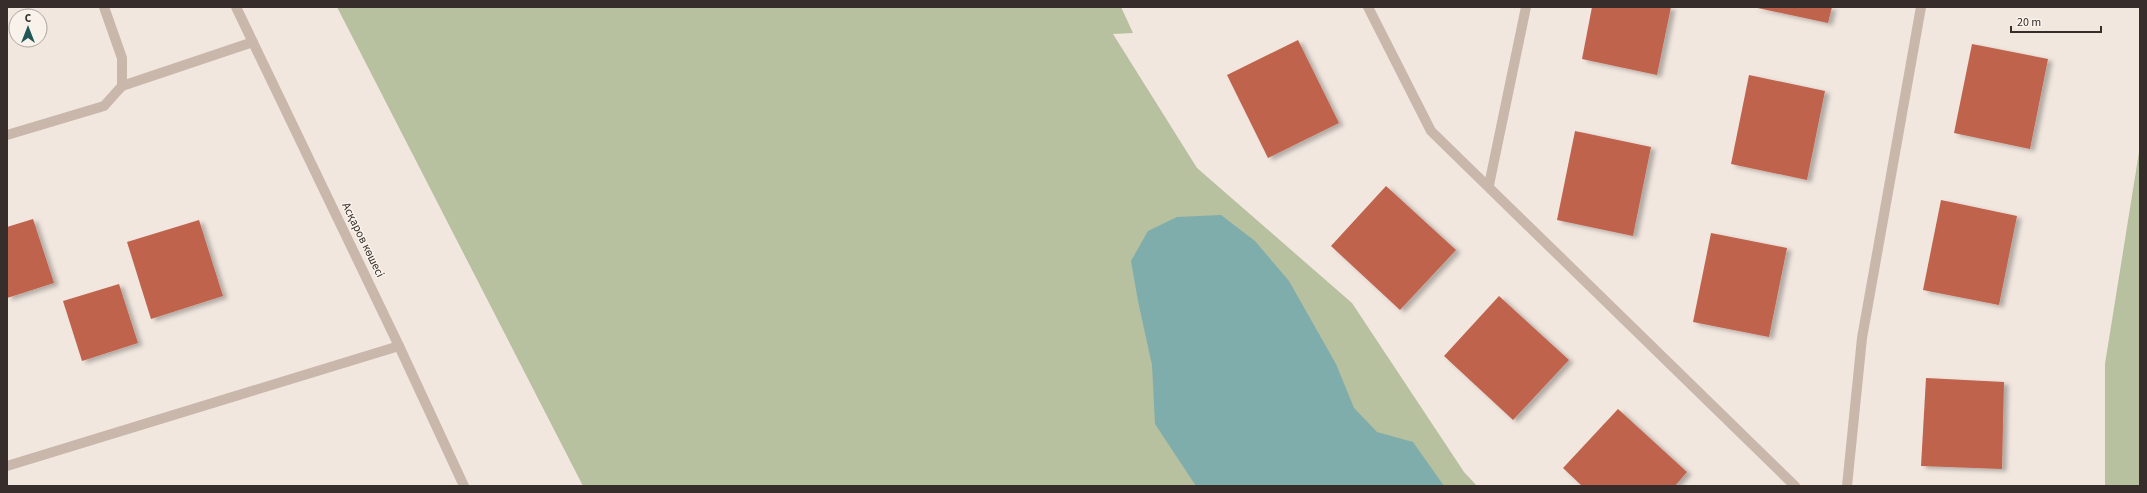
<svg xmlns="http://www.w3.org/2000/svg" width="2147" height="493" viewBox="0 0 2147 493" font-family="'Source Sans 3',sans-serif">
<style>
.green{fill:#b7c09f}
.water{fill:#7fadac}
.building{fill:#c0634e;filter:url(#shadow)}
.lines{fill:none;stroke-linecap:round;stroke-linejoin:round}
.service{stroke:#c9b7ab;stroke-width:10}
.minor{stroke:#c9b7ab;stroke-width:10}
.tertiary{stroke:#c9b7ab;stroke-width:10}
.labels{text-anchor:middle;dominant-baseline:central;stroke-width:3;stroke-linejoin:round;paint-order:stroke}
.street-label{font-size:12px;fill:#372d2a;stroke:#f9f2eb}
</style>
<defs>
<filter id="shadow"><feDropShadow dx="4.5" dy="2.5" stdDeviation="2" flood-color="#0004"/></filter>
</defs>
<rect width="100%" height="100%" fill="#f1e7df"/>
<!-- green -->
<g class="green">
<polygon points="337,7 1121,7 1133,33 1113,34 1197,168 1352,303 1464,472 1477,486 583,486"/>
<polygon points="2140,146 2140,486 2105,486 2105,364"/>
</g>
<!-- water -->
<polygon class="water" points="1221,215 1255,241 1289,281 1336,364 1354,408 1377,432 1413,442 1444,486 1196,486 1155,424 1152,365 1138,301 1131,261 1148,231 1177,217"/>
<!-- building -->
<g class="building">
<polygon points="1592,7 1671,7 1657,75 1582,59"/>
<polygon points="1753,7 1832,7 1828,23"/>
<polygon points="1298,40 1339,123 1268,158 1227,75"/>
<polygon points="1972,44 2048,59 2030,149 1954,133"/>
<polygon points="1749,75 1825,91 1807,180 1731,164"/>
<polygon points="1575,131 1651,147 1633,236 1557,220"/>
<polygon points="1386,186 1456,250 1400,310 1331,246"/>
<polygon points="1941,200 2017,216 1999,305 1923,290"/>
<polygon points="33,219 54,283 7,298 7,227"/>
<polygon points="199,220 223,296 151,319 127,242"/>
<polygon points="1711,233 1787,248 1769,337 1693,322"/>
<polygon points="119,284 138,343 82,361 63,301"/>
<polygon points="1499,296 1569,360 1513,420 1444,356"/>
<polygon points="1926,378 2004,382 2002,469 1921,466"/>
<polygon points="1618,409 1687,472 1675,486 1582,486 1563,468"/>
</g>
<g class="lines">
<!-- service -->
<g class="service">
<polyline points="122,86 253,42"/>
<polyline points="7,135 104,106 122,86 122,58 104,7"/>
</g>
<!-- minor -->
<g class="minor">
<polyline points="1368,7 1431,131 1795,486"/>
<polyline points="1489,185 1526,7"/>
<polyline points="7,466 399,346"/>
<polyline points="1847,486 1862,338 1921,7"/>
</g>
<!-- tertiary -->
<polyline class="tertiary" points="236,7 399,346 464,486"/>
</g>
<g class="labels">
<!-- street labels -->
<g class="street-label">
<text transform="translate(363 240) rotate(64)">Асқаров көшесі</text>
</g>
</g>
<!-- border -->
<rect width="2147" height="493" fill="none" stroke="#372d2a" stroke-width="16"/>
<!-- north arrow -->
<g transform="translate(28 28)"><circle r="19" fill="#f9f2eb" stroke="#aba39e"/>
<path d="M0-3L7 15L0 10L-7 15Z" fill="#215757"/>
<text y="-6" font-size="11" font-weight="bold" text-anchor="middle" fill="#372d2a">С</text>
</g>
<!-- scale -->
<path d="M2011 26v6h90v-6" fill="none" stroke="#372d2a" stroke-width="2"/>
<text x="2017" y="26" font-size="12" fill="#372d2a" stroke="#f9f2eb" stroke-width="3" paint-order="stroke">20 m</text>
</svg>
